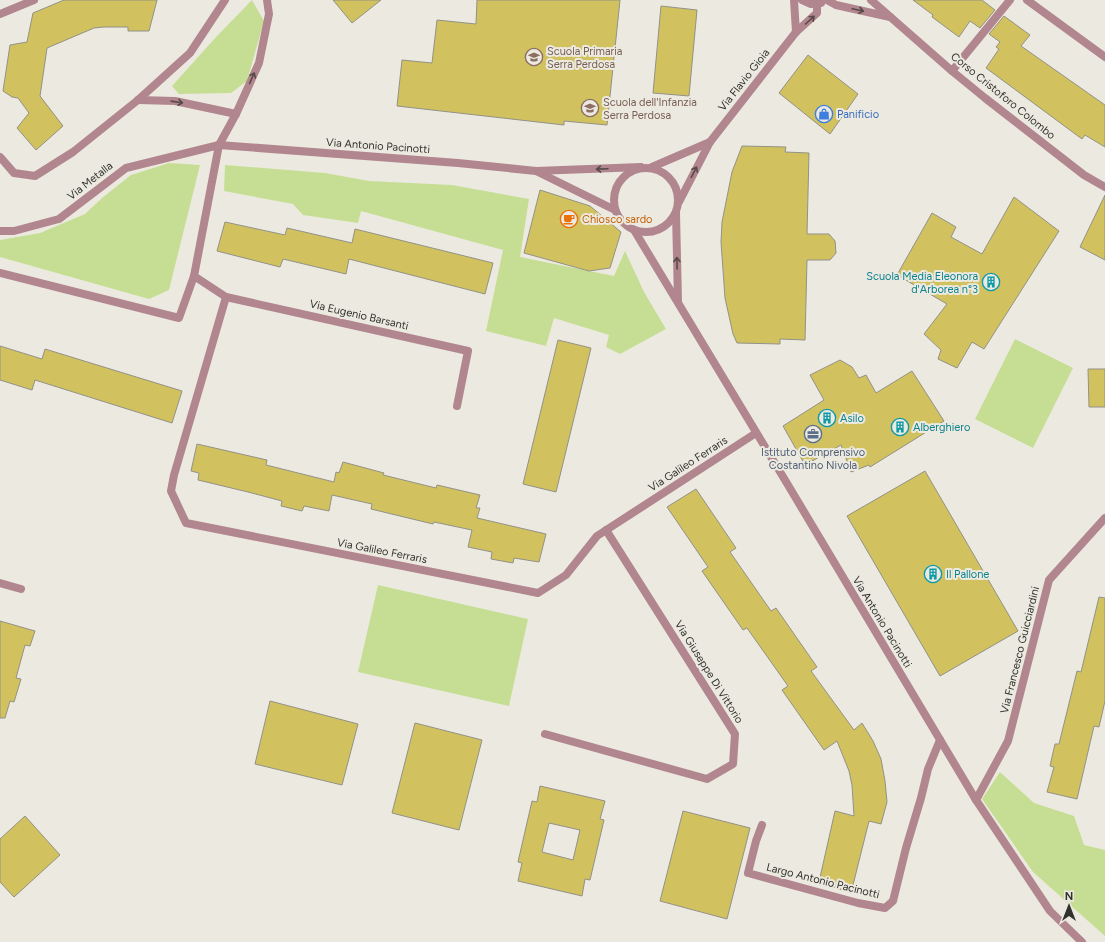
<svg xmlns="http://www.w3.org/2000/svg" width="1105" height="942" viewBox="0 0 1105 942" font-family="Figtree,sans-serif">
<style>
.green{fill:#c6de94}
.building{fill:#d2c25f;stroke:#929187;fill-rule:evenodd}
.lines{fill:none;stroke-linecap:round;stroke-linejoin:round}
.minor{stroke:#b2868e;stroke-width:8}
.tertiary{stroke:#b2868e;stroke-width:8}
.oneway{stroke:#584a4a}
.labels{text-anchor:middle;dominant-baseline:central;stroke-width:4;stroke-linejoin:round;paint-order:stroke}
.education-label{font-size:11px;fill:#785e54;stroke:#eceae0;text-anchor:start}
.street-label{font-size:11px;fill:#31312d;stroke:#eceae0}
.shop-label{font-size:11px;fill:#366cbe;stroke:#eceae0;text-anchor:start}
.food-label{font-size:11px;fill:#c56008;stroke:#eceae0;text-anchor:start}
.culture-label{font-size:11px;fill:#0d838f;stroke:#eceae0;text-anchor:start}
.service-label{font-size:11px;fill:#4e5e75;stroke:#eceae0}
</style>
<rect width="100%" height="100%" fill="#eceae0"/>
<!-- green -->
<g class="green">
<polygon points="252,0 264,21 247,81 231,93 179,94 172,86 217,36"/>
<polygon points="169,163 200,165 169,290 149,299 0,257 0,240 40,233 85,214 102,198 131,175"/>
<polygon points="225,165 325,173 369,181 452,185 529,199 520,257 614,276 625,251 644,292 666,329 620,354 606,347 609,335 554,318 546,346 486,331 503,250 361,211 358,223 303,215 293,204 224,191"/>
<polygon points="1015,339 1073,368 1033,448 975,419"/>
<polygon points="378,585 528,619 509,706 358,672"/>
<polygon points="1000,772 1034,803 1074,816 1084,845 1105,850 1105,936 1033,872 982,799"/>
</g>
<!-- building -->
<g class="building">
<polygon points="64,0 157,0 149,31 128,31 128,27 104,27 94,28 47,48 40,96 63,126 36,150 17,128 29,113 18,98 12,97 3,91 10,45 27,42 33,13"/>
<polygon points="333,0 381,0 352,23"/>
<polygon points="477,0 620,0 607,125 564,121 564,125 397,106 402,60 432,63 437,20 476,24"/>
<polygon points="913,0 982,0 995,10 980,28 970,21 959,37 932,17 933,15"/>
<polygon points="661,6 697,10 689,96 653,93"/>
<polygon points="1004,16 1030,35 1021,46 1105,105 1105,147 1085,135 1082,139 986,68 999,49 996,47 1000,42 989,34"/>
<polygon points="808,55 858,94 830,134 779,93"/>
<polygon points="742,146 786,147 785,152 809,153 807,234 829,234 835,241 836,253 830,260 807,260 805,340 780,339 780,344 737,343 733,334 725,298 721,242 722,222 732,172"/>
<polygon points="540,190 590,206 621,232 610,268 589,271 524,253"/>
<polygon points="1105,195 1105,260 1080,247"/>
<polygon points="1014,197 1059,231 984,349 972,342 957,368 938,359 941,350 924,334 947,304 897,275 932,213 956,227 951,237 982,254"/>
<polygon points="225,222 285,235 287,228 352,243 355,229 493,263 485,294 349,259 346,274 283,259 280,267 217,251"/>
<polygon points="558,340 591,348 556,492 523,484"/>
<polygon points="0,346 42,359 45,349 182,391 172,423 35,380 32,390 0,380"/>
<polygon points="840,360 852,367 859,378 866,375 876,393 912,371 944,421 870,467 869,465 851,472 841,445 805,465 783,426 824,400 810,375"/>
<polygon points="1088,369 1105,369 1105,407 1089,407"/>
<polygon points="197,444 267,460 266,465 334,482 336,472 339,473 343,462 384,473 383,475 436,488 437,485 480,495 476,508 480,508 477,518 546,534 539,562 514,558 513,563 491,559 492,552 468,547 472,530 434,522 433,524 371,509 372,504 332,495 329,511 304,506 302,511 281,506 282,501 248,492 198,480 199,473 191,471"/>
<polygon points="925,471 1018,631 940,676 847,516"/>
<polygon points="696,489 736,548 730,552 771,611 776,608 817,667 811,671 854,730 862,723 873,741 881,759 885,781 887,802 881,824 869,821 851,893 819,882 835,811 854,816 852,785 849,771 837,741 824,750 782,690 788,686 747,628 743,630 702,571 708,567 667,507"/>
<polygon points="1099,597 1105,598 1105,701 1099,727 1094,726 1077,799 1047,792 1054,767 1050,766 1055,744 1059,744 1077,671 1081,672"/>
<polygon points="0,621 35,631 30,646 25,645 16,678 21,679 14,702 10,701 5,718 0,718"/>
<polygon points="270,701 358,724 342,785 255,764"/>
<polygon points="415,723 482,740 459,830 392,813"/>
<path d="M540,786l65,15 -5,18 4,1 -14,60 -5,-1 -3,17 -64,-15 4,-18 -4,-1 14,-61 5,1zM549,823l31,7 -7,30 -31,-8z"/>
<polygon points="683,811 750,828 727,919 660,901"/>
<polygon points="25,816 60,855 14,897 0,882 0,839"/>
</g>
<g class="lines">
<!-- minor -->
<g class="minor">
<polyline points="1027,0 1105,57"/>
<polyline points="0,14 34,0"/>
<polyline points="952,71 1010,0"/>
<polyline points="138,100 175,101 236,114"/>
<polyline points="0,157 14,173 35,176 73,152 138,100 190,53 225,0"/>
<polyline points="536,171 615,210"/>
<polyline points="0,231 14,231 59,219 126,168 219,145 458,163 536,171 641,167"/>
<polyline points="0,273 179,318 194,276 219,145 236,114 259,63 269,14 267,0"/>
<polyline points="194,276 226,297 468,351 457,406"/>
<polyline points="226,297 174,475 171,491 186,523 538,593 566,575 597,536 756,433"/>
<polyline points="0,583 21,589"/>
<polyline points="545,734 707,779 733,764 735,734 606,530"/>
<polyline points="976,800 1008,741 1049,580 1105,518"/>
<polyline points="762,825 756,841 748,873 858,903 885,908 893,901 906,848 921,798 928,769 940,740"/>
</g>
<!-- tertiary -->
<g class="tertiary">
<polyline points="794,0 796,32"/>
<polyline points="802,0 811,4 821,3"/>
<polyline points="827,0 836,5 890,17"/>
<polyline points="871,0 952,71 985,98 1084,175 1105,187"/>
<polyline points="652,167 710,142"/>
<circle cx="646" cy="200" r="32"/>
<polyline points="679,202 710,142 796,32 817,13 817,3"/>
<polyline points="676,213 678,301"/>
<polyline points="634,230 788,485 976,800 1050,911 1082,942"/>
</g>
</g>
<!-- one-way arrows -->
<defs><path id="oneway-shaft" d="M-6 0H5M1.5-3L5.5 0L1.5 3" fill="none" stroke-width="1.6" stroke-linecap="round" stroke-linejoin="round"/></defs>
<g class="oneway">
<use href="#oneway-shaft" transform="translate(858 10) rotate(12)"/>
<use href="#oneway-shaft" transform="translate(810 20) rotate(-42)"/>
<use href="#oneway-shaft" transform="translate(252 78) rotate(-66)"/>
<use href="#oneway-shaft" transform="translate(177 102) rotate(8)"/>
<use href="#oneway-shaft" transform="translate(602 169) rotate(178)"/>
<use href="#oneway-shaft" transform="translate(694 172) rotate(-63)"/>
<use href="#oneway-shaft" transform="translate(677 263) rotate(-91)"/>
</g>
<!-- icons -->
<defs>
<symbol id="school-ring" viewBox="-11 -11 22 22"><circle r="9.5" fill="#eceae0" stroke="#8d6e63" stroke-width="1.5"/><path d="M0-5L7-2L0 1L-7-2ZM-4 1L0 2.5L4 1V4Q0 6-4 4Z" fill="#8d6e63"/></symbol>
<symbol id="shop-ring" viewBox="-11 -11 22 22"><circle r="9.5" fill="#eceae0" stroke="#3f7fe0" stroke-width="1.5"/><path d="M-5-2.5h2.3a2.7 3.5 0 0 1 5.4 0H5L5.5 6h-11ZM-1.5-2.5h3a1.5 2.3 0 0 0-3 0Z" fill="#3f7fe0"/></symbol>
<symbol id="cafe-ring" viewBox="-11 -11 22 22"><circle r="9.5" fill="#eceae0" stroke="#e8710a" stroke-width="1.5"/><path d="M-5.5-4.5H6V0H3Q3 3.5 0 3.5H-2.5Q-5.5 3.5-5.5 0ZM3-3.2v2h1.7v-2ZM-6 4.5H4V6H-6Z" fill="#e8710a"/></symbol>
<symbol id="building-ring" viewBox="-11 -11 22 22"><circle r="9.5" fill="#eceae0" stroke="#0f9aa8" stroke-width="1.5"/><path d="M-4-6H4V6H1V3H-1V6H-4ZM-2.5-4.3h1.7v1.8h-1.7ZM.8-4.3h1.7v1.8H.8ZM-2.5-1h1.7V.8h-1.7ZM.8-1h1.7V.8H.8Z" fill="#0f9aa8"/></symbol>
<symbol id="office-ring" viewBox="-11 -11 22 22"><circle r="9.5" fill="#eceae0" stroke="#5c6f8a" stroke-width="1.5"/><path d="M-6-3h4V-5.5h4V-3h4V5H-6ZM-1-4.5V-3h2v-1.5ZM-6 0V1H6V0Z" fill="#5c6f8a"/></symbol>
</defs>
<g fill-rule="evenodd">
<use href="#school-ring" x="524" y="47" width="20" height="20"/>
<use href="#school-ring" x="580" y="98" width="20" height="20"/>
<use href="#shop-ring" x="814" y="104" width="20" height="20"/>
<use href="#cafe-ring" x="559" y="209" width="20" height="20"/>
<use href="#building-ring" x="981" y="272" width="20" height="20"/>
<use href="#building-ring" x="817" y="408" width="20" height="20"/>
<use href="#building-ring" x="890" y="417" width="20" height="20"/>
<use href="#office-ring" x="803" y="424" width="20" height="20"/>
<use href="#building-ring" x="923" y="564" width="20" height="20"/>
</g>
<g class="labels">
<!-- education labels -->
<g class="education-label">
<text x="547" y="51">Scuola Primaria<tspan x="547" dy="13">Serra Perdosa</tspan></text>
<text x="603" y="102">Scuola dell'Infanzia<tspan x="603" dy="13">Serra Perdosa</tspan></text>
</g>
<!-- street labels -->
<g class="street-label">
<text transform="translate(744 80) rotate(-52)">Via Flavio Gioia</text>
<text transform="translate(1003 96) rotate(39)">Corso Cristoforo Colombo</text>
<text transform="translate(378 146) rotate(4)">Via Antonio Pacinotti</text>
<text transform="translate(90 181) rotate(-38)">Via Metalla</text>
<text transform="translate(359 315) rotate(13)">Via Eugenio Barsanti</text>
<text transform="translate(688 464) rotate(-33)">Via Galileo Ferraris</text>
<text transform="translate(382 551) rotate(11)">Via Galileo Ferraris</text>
<text transform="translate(882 622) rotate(59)">Via Antonio Pacinotti</text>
<text transform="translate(1020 650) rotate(-76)">Via Francesco Guicciardini</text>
<text transform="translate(709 672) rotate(58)">Via Giuseppe Di Vittorio</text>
<text transform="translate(823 881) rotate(14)">Largo Antonio Pacinotti</text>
</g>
<!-- shop labels -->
<g class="shop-label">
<text x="837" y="114">Panificio</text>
</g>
<!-- food labels -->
<g class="food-label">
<text x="582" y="219">Chiosco sardo</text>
</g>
<!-- culture labels -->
<g class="culture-label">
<text x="978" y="276" text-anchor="end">Scuola Media Eleonora<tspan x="978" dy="13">d'Arborea n°3</tspan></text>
<text x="840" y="418">Asilo</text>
<text x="913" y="427">Alberghiero</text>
<text x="946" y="574">Il Pallone</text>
</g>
<!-- service labels -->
<g class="service-label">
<text x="813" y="452">Istituto Comprensivo<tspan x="813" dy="13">Costantino Nivola</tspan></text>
</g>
</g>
<!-- north arrow -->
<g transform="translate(1069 906)" stroke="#eceae0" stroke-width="3" paint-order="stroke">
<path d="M0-3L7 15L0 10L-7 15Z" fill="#31312d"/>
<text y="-6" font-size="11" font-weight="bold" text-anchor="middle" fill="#31312d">N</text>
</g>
</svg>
